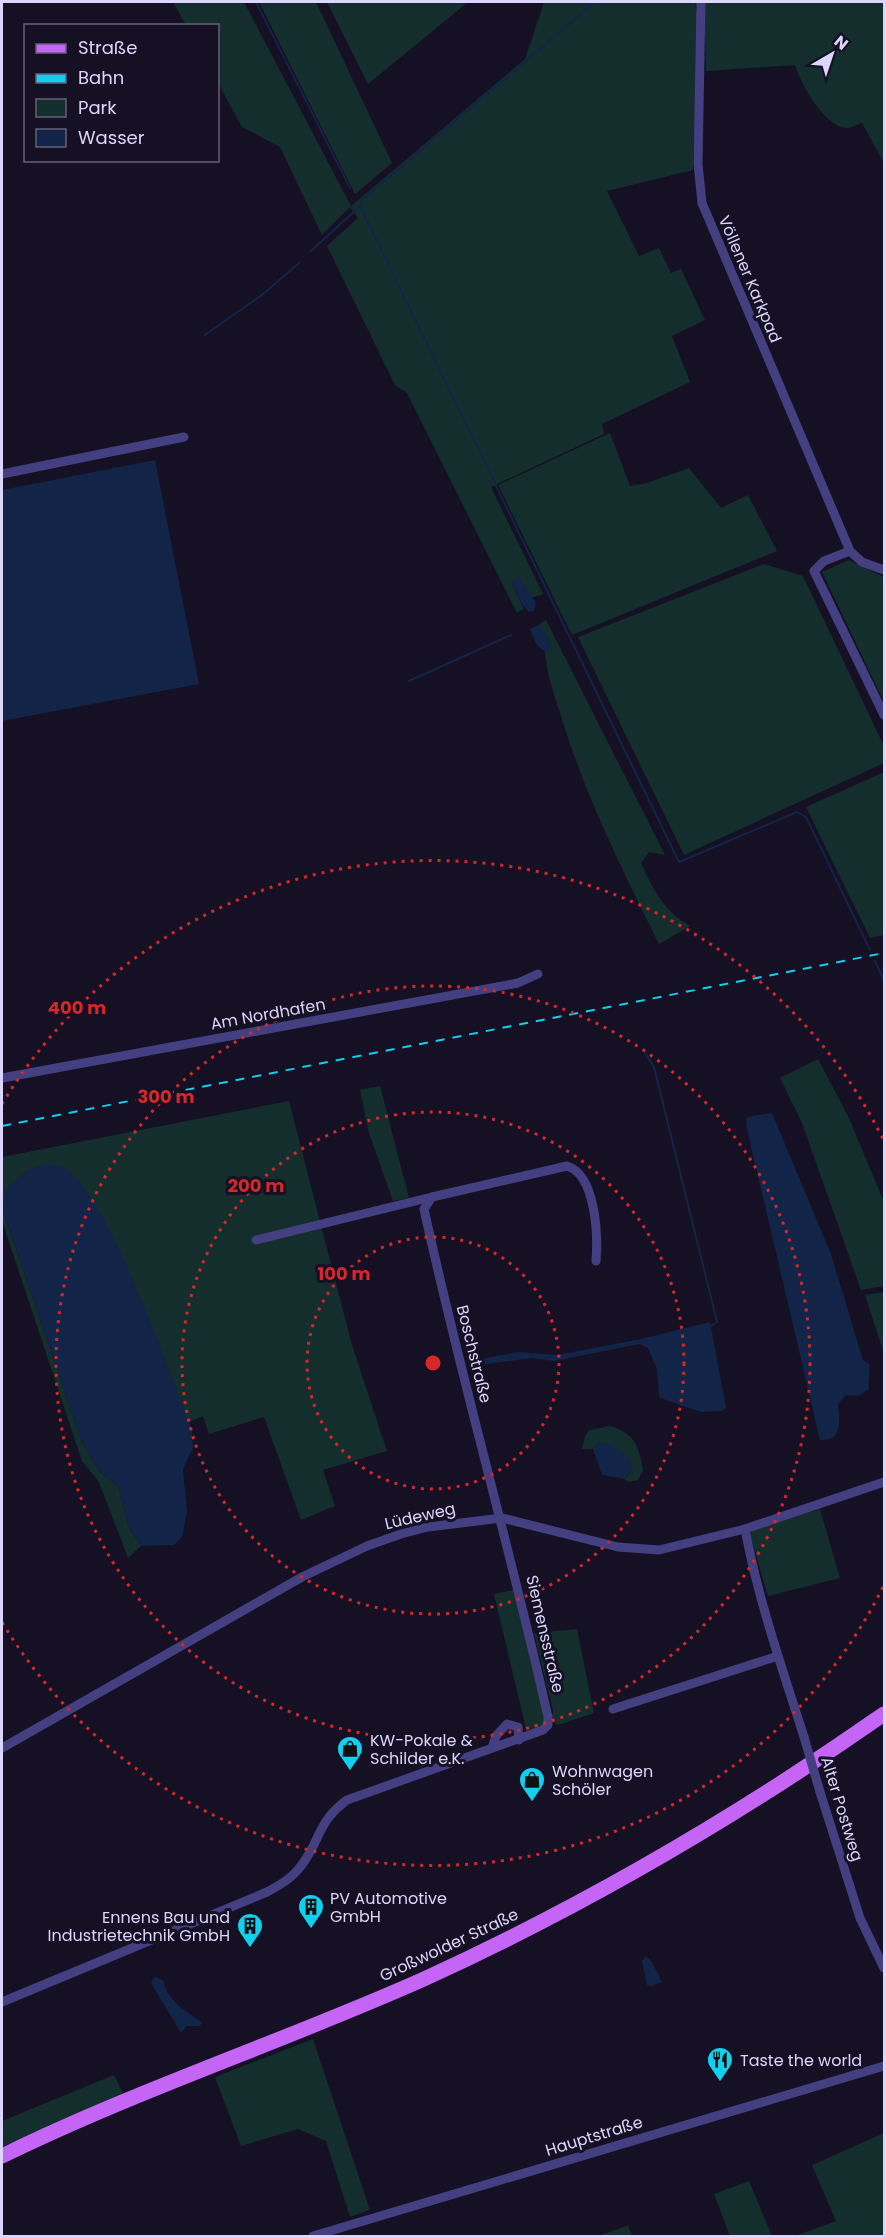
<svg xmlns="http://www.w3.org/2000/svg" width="886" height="2238" viewBox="0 0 886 2238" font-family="Poppins,sans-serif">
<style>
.green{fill:#142e2e}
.water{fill:#122447}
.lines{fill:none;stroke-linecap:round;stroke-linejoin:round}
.stream{stroke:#122447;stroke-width:2}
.street{stroke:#443f80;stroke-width:9}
.primary{stroke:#c465f5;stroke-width:15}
.rail{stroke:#10d0ee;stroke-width:2;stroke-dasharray:9 8;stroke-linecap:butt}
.street-bridge{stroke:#443f80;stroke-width:9}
.ring{fill:none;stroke:#d62828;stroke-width:3;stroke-dasharray:3 6}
.labels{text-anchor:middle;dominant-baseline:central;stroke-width:6;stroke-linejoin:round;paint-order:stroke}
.street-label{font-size:16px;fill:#dcd6fc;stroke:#151024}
.poi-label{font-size:16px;fill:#dcd6fc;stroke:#151024;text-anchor:start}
.centre{fill:#d62828;stroke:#151024;stroke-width:3}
.ring-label{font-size:18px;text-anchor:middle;font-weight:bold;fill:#d62828;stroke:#151024;stroke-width:6;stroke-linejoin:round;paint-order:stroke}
</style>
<rect width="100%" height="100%" fill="#151024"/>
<!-- green -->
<g class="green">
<polygon points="173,2 244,2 351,206 525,59 544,2 695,2 697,14 693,170 607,191 639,256 659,248 671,273 681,269 705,320 672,336 690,382 602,424 604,434 491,487 543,594 531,598 519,577 515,591 524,609 517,613 407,393 395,385 327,246 358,218 350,207 322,235 280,147 242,127 218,83 218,26 186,25"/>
<polygon points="259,2 316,2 392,163 355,194"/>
<polygon points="327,2 468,2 368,84"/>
<path d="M704,2h180v161l-22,-40c-4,1 -9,4 -13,5 -23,2 -49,-45 -54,-63l-89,6z"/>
<polygon points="610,433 630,486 647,483 689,468 721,508 748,495 777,551 572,635 498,485"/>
<polygon points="849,560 884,577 884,702 822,572"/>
<polygon points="764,564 803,576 884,746 884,763 684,855 578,637"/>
<path d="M546,620l119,235 -16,-3 -8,11c12,27 23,48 49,63l-31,18c-36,-73 -73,-146 -97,-225 -7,-22 -15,-43 -17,-67l5,-3 -2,-11 -10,-13z"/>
<polygon points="884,772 884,935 870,938 806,807"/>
<polygon points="818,1059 848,1116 884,1202 884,1286 861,1290 802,1123 780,1078"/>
<polygon points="380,1086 409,1198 393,1201 369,1133 360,1090"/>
<polygon points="289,1101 352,1345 387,1451 323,1470 335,1506 301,1520 264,1417 209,1434 203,1416 189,1422 125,1263 114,1241 2,1207 82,1442 99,1471 118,1486 128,1526 141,1546 128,1558 99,1482 82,1461 2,1221 2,1157"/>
<polygon points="884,1292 884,1354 865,1295"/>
<path d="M611,1426c24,8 28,20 32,44l-5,10 -9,2 -5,-3 7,-7 -32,-30 -6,7h-11l3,-13 4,-6z"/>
<polygon points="820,1509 840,1578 768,1596 750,1535 753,1530"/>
<polygon points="514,1590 546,1719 544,1725 527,1733 494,1594"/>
<polygon points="577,1629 594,1713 558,1725 552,1721 553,1710 534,1633"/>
<polygon points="313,2039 370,2210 350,2217 326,2141 298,2129 241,2146 215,2077"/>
<polygon points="114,2075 123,2093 2,2147 2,2121"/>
<polygon points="884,2133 884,2236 795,2236 836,2221 812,2165"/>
<polygon points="749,2181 772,2236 730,2236 714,2194"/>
<polygon points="628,2225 632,2236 598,2236 624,2227"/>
</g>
<!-- water -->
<g class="water">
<polygon points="155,460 199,684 2,721 2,490"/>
<path d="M519,577l17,26 -2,8 -5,1c-8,-7 -13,-19 -17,-29z"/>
<polygon points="538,625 548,638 551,649 545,652 536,644 530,629"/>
<path d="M772,1113l59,141 32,106 6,4c2,9 -1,16 0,25l-10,7 -13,-1 -8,9c1,17 6,36 -18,36l-74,-315 1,-8z"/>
<path d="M46,1164c5,1 13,2 18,4 43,23 107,210 128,261l1,19 -10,21 4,42 -5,26 -8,8 -33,1 -13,-20 -10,-40 -19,-15 -17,-29 -80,-235 5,-20 21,-17z"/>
<path d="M710,1322l16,85 -4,4c-6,0 -14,1 -20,1 -4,-1 -41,-13 -43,-15l-2,-28 -9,-21 -8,-4 -86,17 -21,-3 -55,7 -1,-5 41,-8 39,3 84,-16z"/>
<polygon points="599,1442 612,1445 631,1460 631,1472 624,1479 602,1475 593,1449"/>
<polygon points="646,1956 652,1962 662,1982 651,1986 647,1985 642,1961"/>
<path d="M155,1977l9,4c1,18 24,32 38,41l-2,4h-13l-6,7 -30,-50z"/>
</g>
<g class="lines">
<!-- stream -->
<g class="stream">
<polyline points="256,2 350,188"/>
<polyline points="595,2 363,199 360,206 679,862 797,812 806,817 870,950"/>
<polyline points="311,251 359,207"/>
<polyline points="205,335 263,294 299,263"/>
<polyline points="409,681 511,635"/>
<polyline points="875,961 884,981"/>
<polyline points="645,1053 654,1067 717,1322 711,1326"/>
</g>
<!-- street -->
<g class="street">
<polyline points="701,2 698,164 702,203 850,551 862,562 884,570"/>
<polyline points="2,474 184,437"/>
<polyline points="850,551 824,561 814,571 884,715"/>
<polyline points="2,1078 518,983 538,974"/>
<polyline points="256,1240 432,1197"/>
<path d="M745,1529c13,70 37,139 59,208"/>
<polyline points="613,1709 778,1656"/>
<polyline points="2,1748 302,1577 367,1546 401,1534 428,1527 502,1518 618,1547 659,1550 745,1529 884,1482"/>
<polyline points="492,1748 496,1736 507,1724 518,1727 519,1740"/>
<polyline points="820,1792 860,1918 884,1968"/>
<path d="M2,2002l265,-110c13,-7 25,-14 34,-26 20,-26 16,-44 46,-66l196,-70 5,-5v-8c-38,-170 -87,-338 -124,-508l8,-12 135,-31c29,9 31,69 29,95"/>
<polyline points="313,2236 884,2066"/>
</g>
<!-- primary -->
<path class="primary" d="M2,2156c137,-67 283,-115 422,-177 162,-74 314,-163 460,-265"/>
<!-- rail -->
<polyline class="rail" points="2,1126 884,953"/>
<!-- street-bridge -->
<polyline class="street-bridge" points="804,1737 820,1792"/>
</g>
<!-- distance rings -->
<g class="ring">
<circle cx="433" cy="1363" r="126"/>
<circle cx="433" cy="1363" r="251"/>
<circle cx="433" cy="1363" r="377"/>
<path d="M883 1587A503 503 0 0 1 2 1622M2 1104A503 503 0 0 1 883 1139"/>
</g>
<!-- icons -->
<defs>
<symbol id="shop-pin" viewBox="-11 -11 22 30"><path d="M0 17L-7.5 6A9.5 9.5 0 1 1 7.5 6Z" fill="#10d0ee" stroke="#151024"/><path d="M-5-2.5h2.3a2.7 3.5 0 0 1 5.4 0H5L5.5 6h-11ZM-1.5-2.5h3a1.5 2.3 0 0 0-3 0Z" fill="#111"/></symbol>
<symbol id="building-pin" viewBox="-11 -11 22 30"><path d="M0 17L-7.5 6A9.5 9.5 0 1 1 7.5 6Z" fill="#10d0ee" stroke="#151024"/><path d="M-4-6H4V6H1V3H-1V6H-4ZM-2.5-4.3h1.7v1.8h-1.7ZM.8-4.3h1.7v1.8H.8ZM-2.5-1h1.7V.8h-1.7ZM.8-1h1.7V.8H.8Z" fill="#111"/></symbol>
<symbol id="restaurant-pin" viewBox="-11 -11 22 30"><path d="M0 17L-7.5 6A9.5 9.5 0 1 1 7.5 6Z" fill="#10d0ee" stroke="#151024"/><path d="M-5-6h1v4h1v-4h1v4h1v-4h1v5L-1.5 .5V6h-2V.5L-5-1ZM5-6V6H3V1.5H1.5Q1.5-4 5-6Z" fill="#111"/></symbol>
</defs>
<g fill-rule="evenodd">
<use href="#shop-pin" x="335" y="1734" width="30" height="40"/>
<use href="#shop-pin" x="517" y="1765" width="30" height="40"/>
<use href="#building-pin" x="296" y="1892" width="30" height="40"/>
<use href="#building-pin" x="235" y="1911" width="30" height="40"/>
<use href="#restaurant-pin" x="705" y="2045" width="30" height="40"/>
</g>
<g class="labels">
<!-- street labels -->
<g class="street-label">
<text transform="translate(750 279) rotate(67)">Völlener Karkpad</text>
<text transform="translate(268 1014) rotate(-10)">Am Nordhafen</text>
<text transform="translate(474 1354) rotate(76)">Boschstraße</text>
<text transform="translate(420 1516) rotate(-13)">Lüdeweg</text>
<text transform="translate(545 1634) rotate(77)">Siemensstraße</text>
<text transform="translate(842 1809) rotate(73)">Alter Postweg</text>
<text transform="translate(449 1945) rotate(-25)">Großwolder Straße</text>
<text transform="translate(594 2136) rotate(-17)">Hauptstraße</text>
</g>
<!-- poi labels -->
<g class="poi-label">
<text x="370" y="1740">KW-Pokale &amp;<tspan x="370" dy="18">Schilder e.K.</tspan></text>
<text x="552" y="1771">Wohnwagen<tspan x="552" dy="18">Schöler</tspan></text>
<text x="330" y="1898">PV Automotive<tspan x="330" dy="18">GmbH</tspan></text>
<text x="230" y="1917" text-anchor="end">Ennens Bau und<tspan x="230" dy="18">Industrietechnik GmbH</tspan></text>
<text x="740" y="2060">Taste the world</text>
</g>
</g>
<circle cx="433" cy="1363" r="9" class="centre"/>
<g class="ring-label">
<text x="77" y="1014">400 m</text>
<text x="166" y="1103">300 m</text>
<text x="256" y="1192">200 m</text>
<text x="344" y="1280">100 m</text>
</g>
<!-- border -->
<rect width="886" height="2238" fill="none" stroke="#dcd6fc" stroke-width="6"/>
<!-- legend -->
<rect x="24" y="24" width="195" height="138" fill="#151024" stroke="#655f7a" stroke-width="1.5"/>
<rect x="36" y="44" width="30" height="9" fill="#c465f5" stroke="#655f7a" stroke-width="1.5"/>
<text x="78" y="54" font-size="18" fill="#dcd6fc">Straße</text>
<rect x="36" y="74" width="30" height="9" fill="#10d0ee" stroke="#655f7a" stroke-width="1.5"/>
<text x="78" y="84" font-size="18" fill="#dcd6fc">Bahn</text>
<rect x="36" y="99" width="30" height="18" fill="#142e2e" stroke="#655f7a" stroke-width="1.5"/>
<text x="78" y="114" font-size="18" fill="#dcd6fc">Park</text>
<rect x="36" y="129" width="30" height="18" fill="#122447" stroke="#655f7a" stroke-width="1.5"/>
<text x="78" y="144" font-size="18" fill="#dcd6fc">Wasser</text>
<!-- north arrow -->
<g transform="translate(832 54) rotate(39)" stroke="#151024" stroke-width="4.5" paint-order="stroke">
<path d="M0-4.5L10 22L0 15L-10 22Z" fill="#dcd6fc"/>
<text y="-9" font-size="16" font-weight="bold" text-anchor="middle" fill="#dcd6fc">N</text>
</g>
</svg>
